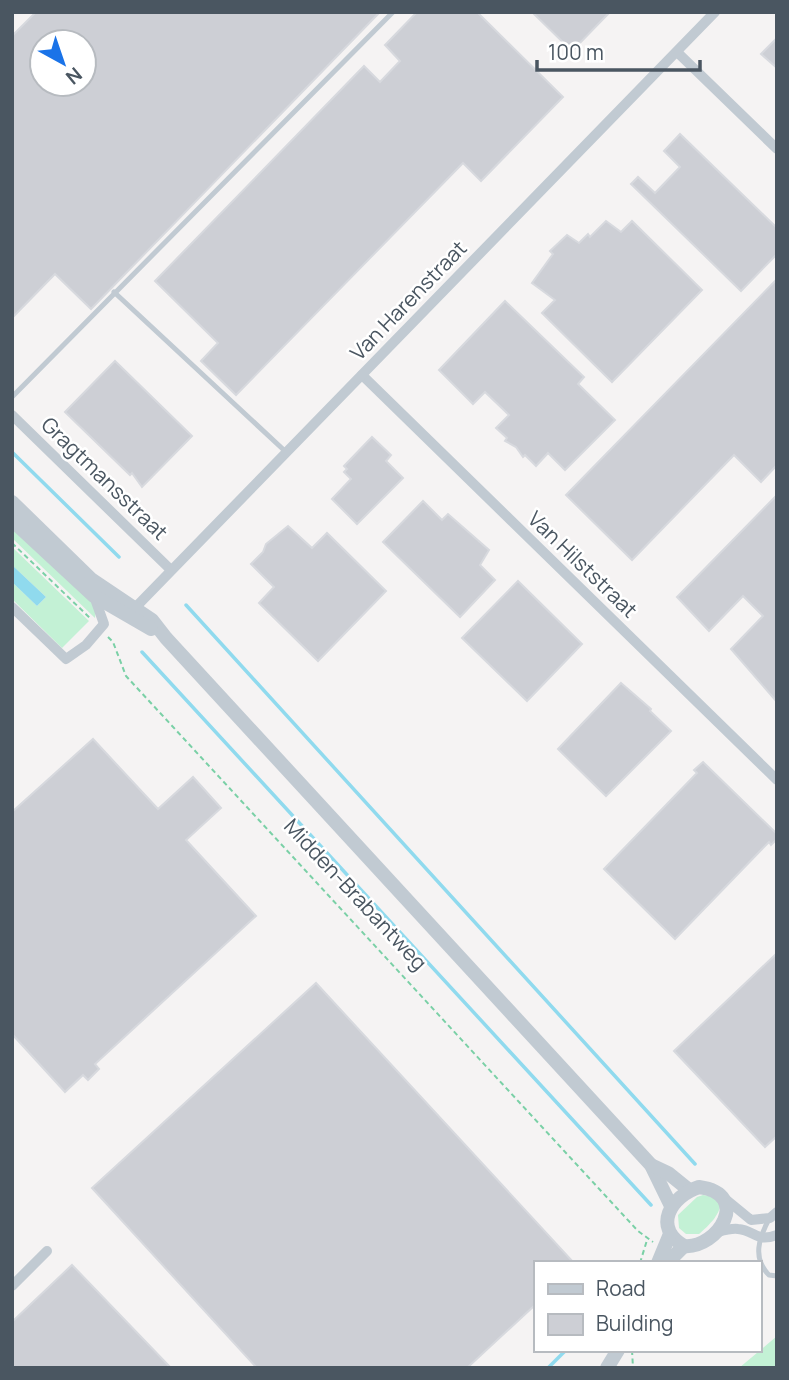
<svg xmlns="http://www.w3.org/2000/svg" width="789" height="1380" viewBox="0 0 789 1380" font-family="Manrope,sans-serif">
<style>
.green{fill:#c3f1d5}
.water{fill:#90daee}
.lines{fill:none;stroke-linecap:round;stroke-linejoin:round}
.stream{stroke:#90daee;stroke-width:3.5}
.building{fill:#cdcfd5;stroke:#d7d9de;stroke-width:2;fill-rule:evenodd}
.path{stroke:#7ad0a6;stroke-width:2;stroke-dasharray:5 3.5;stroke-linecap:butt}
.service{stroke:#c1cad2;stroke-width:5}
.minor{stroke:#c1cad2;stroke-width:10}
.tertiary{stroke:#c1cad2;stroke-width:14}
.labels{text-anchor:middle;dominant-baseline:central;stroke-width:5;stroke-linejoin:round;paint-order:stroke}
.street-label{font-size:21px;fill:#4a5661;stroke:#fff}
</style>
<rect width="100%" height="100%" fill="#f5f3f3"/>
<!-- green -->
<g class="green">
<polygon points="12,524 96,606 95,618 12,538"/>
<polygon points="12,547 89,621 62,648 12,599 12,582 37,606 46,597 12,565"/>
<path d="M703,1195c33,4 9,28 -4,39h-13l-7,-6 -1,-13 19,-18z"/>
<polygon points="777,1336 777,1368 739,1368"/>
</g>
<!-- water -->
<polygon class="water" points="12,565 46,597 37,606 12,582"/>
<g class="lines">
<!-- stream -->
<g class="stream">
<polyline points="12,452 119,557"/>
<polyline points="186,605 695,1164"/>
<polyline points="142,652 651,1205"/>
<polyline points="548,1368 566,1350"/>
</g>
</g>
<!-- building -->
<g class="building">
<path d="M36,12h344l-289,297 -36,-35 -43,44v-282zM42,42h42v42h-42z"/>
<polygon points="417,12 477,12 563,97 481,181 463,163 236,395 201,361 218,343 155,281 364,66 380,82 400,61 385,45"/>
<polygon points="532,12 610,12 572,51"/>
<polygon points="777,38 777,68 761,54"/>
<polygon points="680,134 777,228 777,254 741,291 631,184 638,177 655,193 680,167 664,151"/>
<polygon points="606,221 621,232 632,221 702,290 612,382 542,313 555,300 532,283 553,254 550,251 567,235 579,243 588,234 590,237"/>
<polygon points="777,279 777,465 761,482 734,455 632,560 566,495"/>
<polygon points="505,301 584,377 578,384 615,420 565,470 548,453 536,466 525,455 523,457 516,447 505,441 507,438 496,428 509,415 485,392 473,404 439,370"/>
<polygon points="115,361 192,436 142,487 132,473 130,475 65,412"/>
<polygon points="372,437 391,455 386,461 403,478 357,524 332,499 351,479 344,472 347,469 344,466"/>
<polygon points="777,495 777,702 731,649 763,616 743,596 709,631 677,597"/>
<polygon points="423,501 442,520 448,514 489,550 480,565 495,580 460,617 383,542"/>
<polygon points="288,526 312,548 327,533 386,591 318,661 259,603 274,587 251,564 263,552 266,544"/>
<polygon points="518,581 582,644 527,701 462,638"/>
<polygon points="621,683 651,709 650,711 671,731 606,796 558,749"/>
<polygon points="93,739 158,809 193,777 221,808 186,840 256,916 95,1064 99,1069 88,1080 83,1075 65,1092 12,1034 12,812"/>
<polygon points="703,762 777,834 777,839 771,845 769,842 765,846 675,939 604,869 697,773 694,770"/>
<polygon points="777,953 777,1136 765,1147 674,1051"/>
<polygon points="316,983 574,1263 535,1263 535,1305 467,1368 257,1368 92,1188"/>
<polygon points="72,1265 171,1368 12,1368 12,1322"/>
</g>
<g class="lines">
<!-- path -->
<g class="path">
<polyline points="12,543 90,618"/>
<polyline points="108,637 113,642 126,676 638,1231 653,1242"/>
<polyline points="640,1263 647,1240"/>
<polyline points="632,1350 633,1368"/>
</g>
<!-- service -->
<g class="service">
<polyline points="114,292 286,452"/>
<polyline points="12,397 393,12"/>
<path d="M769,1219c-10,19 -17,39 0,56l8,1"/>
</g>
<!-- minor -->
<g class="minor">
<polyline points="677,52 777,149"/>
<polyline points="362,375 777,780"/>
<polyline points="12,415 171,570"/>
<polyline points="12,607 66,659 86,645 104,624 94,596"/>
<polyline points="131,612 715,12"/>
<polyline points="723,1197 751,1220 770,1218 777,1212"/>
<path d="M714,1233c8,-2 16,-5 24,-4 17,1 17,14 39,6"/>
<polyline points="12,1286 47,1251"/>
</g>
<!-- tertiary -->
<g class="tertiary">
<polyline points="12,502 91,579 152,620 166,638 651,1165 671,1206"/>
<polyline points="12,520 94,596 151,629"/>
<polyline points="651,1165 668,1173 689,1190"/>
<path d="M699,1187c53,7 19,62 -15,59 -32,-19 -13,-50 15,-59z"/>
<polyline points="658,1263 670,1234"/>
<polyline points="667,1263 684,1246"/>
<polyline points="607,1368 618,1350"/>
</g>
</g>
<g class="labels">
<!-- street labels -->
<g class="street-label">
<text transform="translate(408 300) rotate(-46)">Van Harenstraat</text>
<text transform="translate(105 478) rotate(44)">Gragtmansstraat</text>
<text transform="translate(583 564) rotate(44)">Van Hilststraat</text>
<text transform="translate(356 894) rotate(47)">Midden-Brabantweg</text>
</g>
</g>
<!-- border -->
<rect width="789" height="1380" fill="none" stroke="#4a5661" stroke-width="28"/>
<!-- legend -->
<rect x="534" y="1261" width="228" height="91" fill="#ffffff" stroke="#b7bbc0" stroke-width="2"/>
<rect x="548" y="1284" width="35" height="10" fill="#c1cad2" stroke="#b7bbc0" stroke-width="2"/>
<text x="596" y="1296" font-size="21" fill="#4a5661">Road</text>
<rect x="548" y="1314" width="35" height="21" fill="#cdcfd5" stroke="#b7bbc0" stroke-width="2"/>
<text x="596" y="1331" font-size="21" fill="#4a5661">Building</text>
<!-- north arrow -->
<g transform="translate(63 63) rotate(140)"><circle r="33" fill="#ffffff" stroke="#b7bbc0" stroke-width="2"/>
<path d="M0-5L12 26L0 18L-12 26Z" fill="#1a73e8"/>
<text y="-10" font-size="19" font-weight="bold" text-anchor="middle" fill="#4a5661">N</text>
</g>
<!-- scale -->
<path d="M537 60v10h163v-10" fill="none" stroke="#4a5661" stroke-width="3.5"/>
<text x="548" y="60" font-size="21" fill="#4a5661" stroke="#ffffff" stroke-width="5" paint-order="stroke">100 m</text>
</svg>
